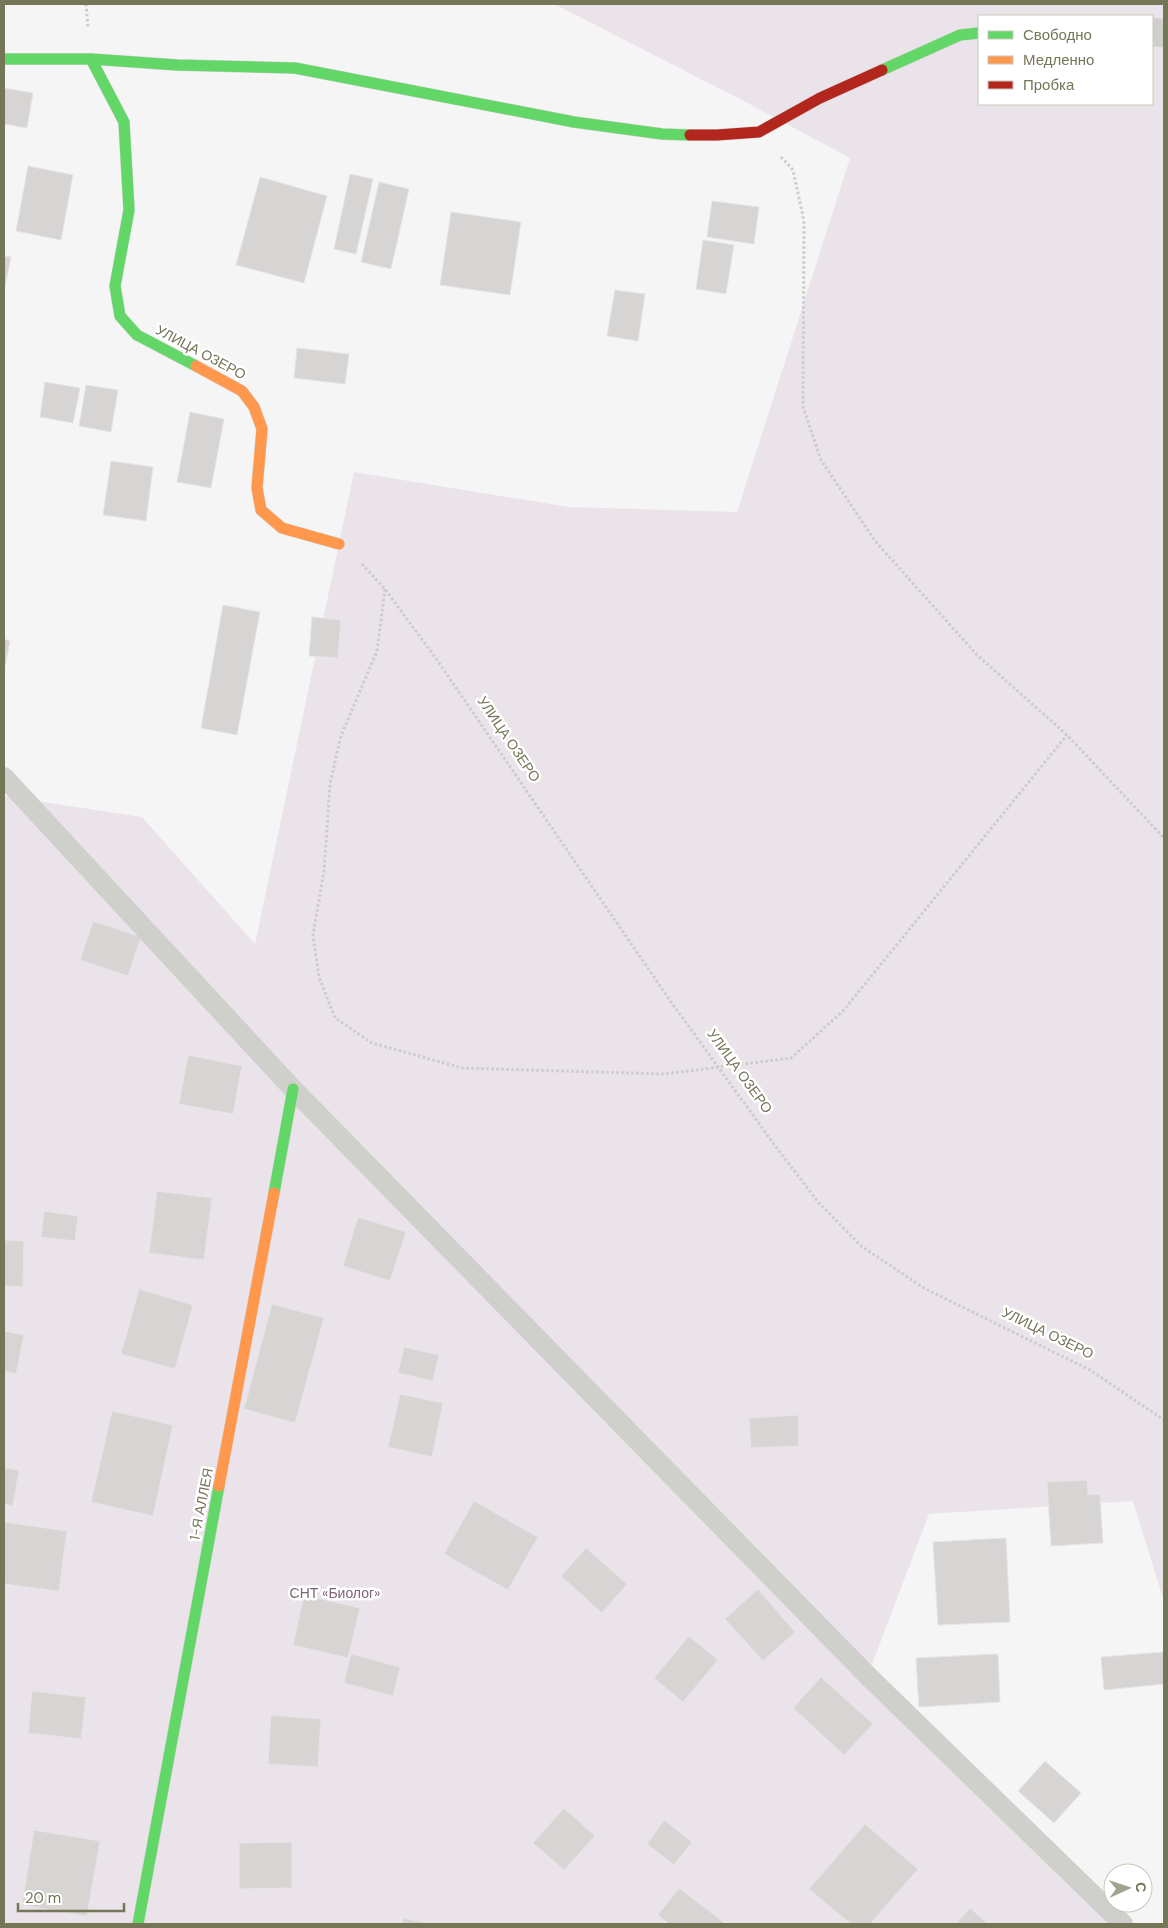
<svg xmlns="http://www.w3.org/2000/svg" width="1168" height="1928" viewBox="0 0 1168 1928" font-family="'DM Sans',sans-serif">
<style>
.green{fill:#eae3e9;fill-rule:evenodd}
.building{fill:#d6d5d3;stroke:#e6e4e6}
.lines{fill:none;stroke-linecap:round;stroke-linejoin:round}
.fast-casing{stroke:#d4d3d2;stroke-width:12}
.slow-casing{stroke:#d4d3d2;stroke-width:12}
.jam-casing{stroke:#d4d3d2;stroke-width:12}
.path{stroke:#ccccca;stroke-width:3;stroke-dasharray:2.5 2.5;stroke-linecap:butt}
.lane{stroke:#cfcfcc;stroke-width:20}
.street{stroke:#cfcfcc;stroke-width:28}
.fast{stroke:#63d668;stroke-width:11}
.slow{stroke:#ff974d;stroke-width:11}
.jam{stroke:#b3261e;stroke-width:11}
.labels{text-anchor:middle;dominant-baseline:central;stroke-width:5;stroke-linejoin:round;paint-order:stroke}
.street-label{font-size:14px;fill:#757558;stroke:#fff}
.park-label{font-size:14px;fill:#7e6475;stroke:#fff}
</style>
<rect width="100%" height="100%" fill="#f6f5f6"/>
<!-- green -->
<path class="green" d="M554,4h610v1593l-2,-2 -29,-94 -204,13 -61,161 255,249h-1119v-1128l138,21 113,127 99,-472 215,35 168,5 113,-354 -108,-58zM979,16h173v88h-173z"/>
<!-- building -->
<g class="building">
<polygon points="4,88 33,93 27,128 4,124"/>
<polygon points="28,166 73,175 61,240 16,231"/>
<polygon points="350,174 373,179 356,254 334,249"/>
<polygon points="260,177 327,196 304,283 236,265"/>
<polygon points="379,182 409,189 391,269 361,262"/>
<polygon points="712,201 759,207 754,244 707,237"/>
<polygon points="451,212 521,222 510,295 440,285"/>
<polygon points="703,240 734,245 726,294 696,289"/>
<polygon points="4,256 11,257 4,291"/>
<polygon points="615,290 645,294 638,341 607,336"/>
<polygon points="297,348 349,354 345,384 294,378"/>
<polygon points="45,382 80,388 73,423 40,417"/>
<polygon points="86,385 118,390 111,432 79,426"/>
<polygon points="190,412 224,419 211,488 177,482"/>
<polygon points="111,461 153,467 146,521 103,515"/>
<polygon points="223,605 260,612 237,735 201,728"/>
<polygon points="312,617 341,620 338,658 309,656"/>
<polygon points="4,639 10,641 4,671"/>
<polygon points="93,921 141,937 128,976 80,960"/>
<polygon points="188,1055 242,1066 233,1114 179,1104"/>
<polygon points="157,1191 212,1198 204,1260 149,1253"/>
<polygon points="44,1211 78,1216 75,1241 41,1237"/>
<polygon points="358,1217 406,1232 390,1281 343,1266"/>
<polygon points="4,1240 24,1241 23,1287 4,1286"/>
<polygon points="139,1289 193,1305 175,1369 121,1354"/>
<polygon points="272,1304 324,1318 295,1423 244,1409"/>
<polygon points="4,1331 24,1335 16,1374 4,1371"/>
<polygon points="404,1347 439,1355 433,1381 398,1373"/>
<polygon points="400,1394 443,1403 432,1457 388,1447"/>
<polygon points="112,1411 173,1425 153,1516 91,1502"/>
<polygon points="798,1415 799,1446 751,1448 749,1418"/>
<polygon points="4,1468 19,1470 13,1506 4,1504"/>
<polygon points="1087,1480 1088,1495 1100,1494 1103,1543 1051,1546 1047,1482"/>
<polygon points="474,1501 538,1537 508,1590 444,1554"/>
<polygon points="4,1522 67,1531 59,1591 4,1584"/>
<polygon points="1006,1538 1010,1622 938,1625 933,1542"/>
<polygon points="586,1548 627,1584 602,1613 561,1576"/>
<polygon points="758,1589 795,1632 763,1661 725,1619"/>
<polygon points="304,1595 360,1608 348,1658 293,1645"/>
<polygon points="689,1636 718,1660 683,1702 654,1678"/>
<polygon points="1164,1652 1164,1684 1104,1690 1101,1657"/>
<polygon points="351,1654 400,1667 393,1696 344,1683"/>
<polygon points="998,1654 1000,1702 919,1707 916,1658"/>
<polygon points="821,1677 873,1724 844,1755 793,1708"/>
<polygon points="32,1691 86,1697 81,1739 28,1733"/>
<polygon points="271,1715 321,1719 318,1767 268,1764"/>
<polygon points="1045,1761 1081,1793 1054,1823 1018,1791"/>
<polygon points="564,1808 595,1836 564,1870 533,1843"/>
<polygon points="664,1820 692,1842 674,1865 647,1844"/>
<polygon points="865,1824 918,1869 870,1924 851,1924 809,1889"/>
<polygon points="34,1830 100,1841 87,1916 22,1905"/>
<polygon points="292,1842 292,1888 239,1889 239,1843"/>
<polygon points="679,1888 726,1924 669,1924 658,1915"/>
<polygon points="970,1908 988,1924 956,1924"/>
<polygon points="403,1918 433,1924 402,1924"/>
</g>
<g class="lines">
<defs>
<g id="fast">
<polyline points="4,59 91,59 124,122 129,210 115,286 120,316 137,335 196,366"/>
<polyline points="91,59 177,65 295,68 574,122 662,134 690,135"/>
<polyline points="882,70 960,35 979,33"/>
<polyline points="274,1193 293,1089"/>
<polyline points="138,1924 219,1486"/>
</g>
<g id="slow">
<polyline points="196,366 242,391 254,407 262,429 257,488 261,510 282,528 339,544"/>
<polyline points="219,1486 274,1193"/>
</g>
<polyline id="jam" points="690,135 717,135 759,132 820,98 882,70"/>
</defs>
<!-- fast casing -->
<use href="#fast" class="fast-casing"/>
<!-- slow casing -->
<use href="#slow" class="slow-casing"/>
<!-- jam casing -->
<use href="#jam" class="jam-casing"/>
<!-- path -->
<g class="path">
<polyline points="86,4 88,28"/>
<polyline points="781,157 793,170 804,221 803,407 821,460 875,541 977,655 1067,735 1164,838"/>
<polyline points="362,564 385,589 437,660 669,999 773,1143 818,1202 861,1246 924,1288 1090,1370 1164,1420"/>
<polyline points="385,589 377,651 341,736 330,784 324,871 313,935 319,977 335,1018 372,1043 462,1068 664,1074 791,1058 843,1011 1067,735"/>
</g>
<!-- lane -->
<polyline class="lane" points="4,777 293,1089 868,1676 1123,1924"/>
<!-- street -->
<polyline class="street" points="1152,32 1164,33"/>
<!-- fast -->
<use href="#fast" class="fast"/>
<!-- slow -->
<use href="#slow" class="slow"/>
<!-- jam -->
<use href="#jam" class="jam"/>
</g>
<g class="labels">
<!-- street labels -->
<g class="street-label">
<text transform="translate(201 352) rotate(28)">УЛИЦА ОЗЕРО</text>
<text transform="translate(509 739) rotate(56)">УЛИЦА ОЗЕРО</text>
<text transform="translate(740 1071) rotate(54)">УЛИЦА ОЗЕРО</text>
<text transform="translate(1048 1333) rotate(26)">УЛИЦА ОЗЕРО</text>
<text transform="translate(201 1504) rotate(-79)">1-Я АЛЛЕЯ</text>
</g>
<!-- park labels -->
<g class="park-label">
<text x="335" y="1593">СНТ «Биолог»</text>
</g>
</g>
<!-- border -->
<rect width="1168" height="1928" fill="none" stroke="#757558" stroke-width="10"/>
<!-- legend -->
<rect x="978" y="15" width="175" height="90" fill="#ffffff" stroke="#c8c8bc"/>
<rect x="988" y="31" width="25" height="8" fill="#63d668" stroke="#c8c8bc"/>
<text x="1023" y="40" font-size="15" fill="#757558">Свободно</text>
<rect x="988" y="56" width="25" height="8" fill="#ff974d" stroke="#c8c8bc"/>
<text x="1023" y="65" font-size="15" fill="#757558">Медленно</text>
<rect x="988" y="81" width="25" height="8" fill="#b3261e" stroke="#c8c8bc"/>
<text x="1023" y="90" font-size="15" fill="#757558">Пробка</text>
<!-- north arrow -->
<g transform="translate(1128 1888) rotate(87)"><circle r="24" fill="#ffffff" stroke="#c8c8bc"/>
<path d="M0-4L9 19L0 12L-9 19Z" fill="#a2a28f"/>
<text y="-8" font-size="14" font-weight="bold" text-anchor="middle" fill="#757558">С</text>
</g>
<!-- scale -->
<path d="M18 1903v8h106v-8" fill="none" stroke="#757558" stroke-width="2.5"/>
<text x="25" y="1903" font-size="15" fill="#757558" stroke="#ffffff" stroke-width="4" paint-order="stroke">20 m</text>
</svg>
